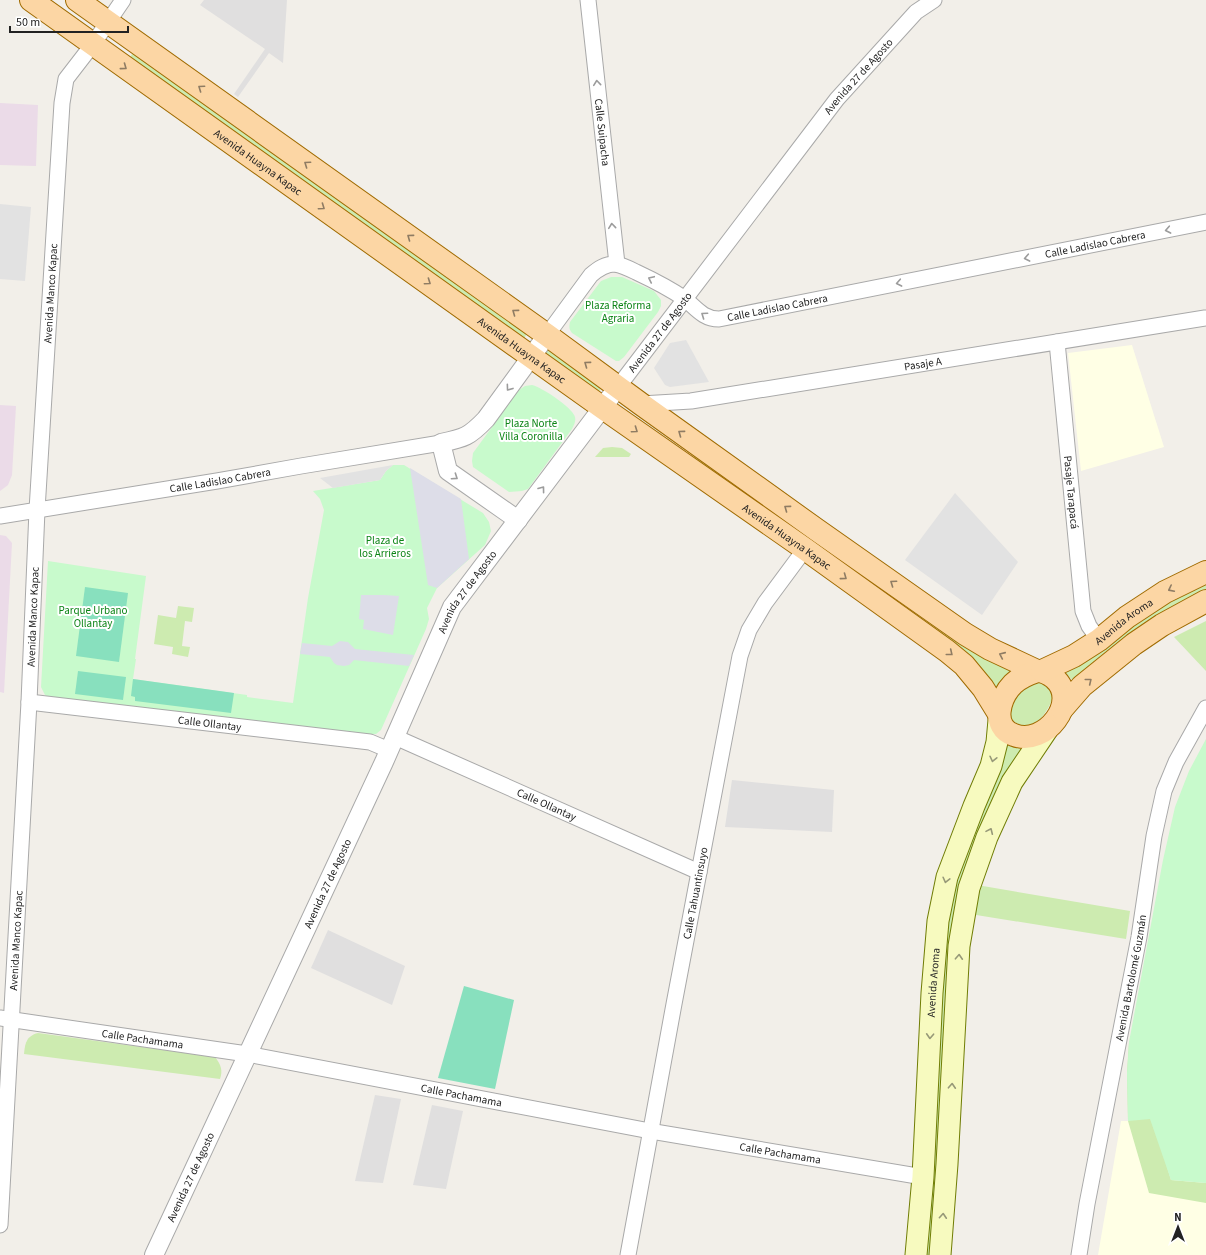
<svg xmlns="http://www.w3.org/2000/svg" width="1206" height="1255" viewBox="0 0 1206 1255" font-family="'Source Sans 3',sans-serif">
<style>
.residential{fill:#e0dfdf}
.industrial{fill:#ebdbe8}
.education{fill:#ffffe5}
.grass{fill:#cdebb0}
.park{fill:#c8facc}
.pitch{fill:#88e0be}
.parking{fill:#e2e2e2}
.plaza{fill:#dddde8}
.lines{fill:none;stroke-linecap:round;stroke-linejoin:round}
.minor-casing{stroke:#a9a9a9;stroke-width:17}
.tertiary-casing{stroke:#a9a9a9;stroke-width:20}
.secondary-casing{stroke:#707d05;stroke-width:23}
.primary-casing{stroke:#a06b00;stroke-width:24}
.minor{stroke:#fff;stroke-width:15}
.tertiary{stroke:#fff;stroke-width:18}
.secondary{stroke:#f7fabf;stroke-width:21}
.primary{stroke:#fcd6a4;stroke-width:22}
.oneway{stroke:#8f7c63}
.oneway2{stroke:#9c9c9c}
.oneway3{stroke:#979978}
.labels{text-anchor:middle;dominant-baseline:central;stroke-width:4;stroke-linejoin:round;paint-order:stroke}
.street-label{font-size:11px;fill:#222;stroke:#fff}
.park-label{font-size:11px;fill:#0c8416;stroke:#fff}
</style>
<rect width="100%" height="100%" fill="#f2efe9"/>
<!-- residential -->
<g class="residential">
<polygon points="204,0 287,0 283,63 269,53 238,97 234,94 265,49 200,5"/>
<polygon points="732,780 834,790 832,832 725,827"/>
<polygon points="328,930 405,966 392,1005 311,968"/>
<polygon points="375,1095 401,1099 383,1183 355,1181"/>
<polygon points="432,1105 463,1111 446,1189 413,1185"/>
</g>
<!-- industrial -->
<g class="industrial">
<polygon points="0,103 38,105 36,166 0,165"/>
<polygon points="0,405 16,406 12,475 8,485 0,491"/>
<polygon points="0,535 6,536 12,543 4,693 0,692"/>
</g>
<!-- education -->
<g class="education">
<polygon points="1132,345 1164,447 1081,471 1068,353"/>
<polygon points="1121,1121 1128,1121 1171,1180 1206,1183 1206,1255 1098,1255"/>
</g>
<!-- grass -->
<g class="grass">
<polygon points="133,52 527,333 524,339 130,58"/>
<polygon points="548,349 602,387 598,393 544,354"/>
<polygon points="612,447 622,448 631,454 629,457 595,457 603,448"/>
<polygon points="696,454 1016,669 996,691 692,458"/>
<polygon points="1206,582 1206,591 1076,684 1064,671 1082,663 1180,594"/>
<polygon points="178,606 194,608 192,622 185,621 182,646 190,647 188,657 172,654 173,647 154,644 158,615 176,618"/>
<polygon points="1206,621 1206,671 1174,637"/>
<path d="M1036,682l13,4 4,11c-4,12 -16,33 -32,28 -4,-1 -8,-4 -10,-7 -4,-10 7,-24 14,-30 3,-3 7,-4 11,-6z"/>
<polygon points="1004,743 1011,746 1024,749 978,838 931,1255 924,1255 947,934 952,903 963,857"/>
<polygon points="977,885 1130,911 1126,939 970,914"/>
<path d="M38,1033l177,24c6,8 8,13 5,22l-196,-25c1,-10 2,-18 14,-21z"/>
<polygon points="1129,1042 1171,1180 1206,1183 1206,1203 1149,1193 1128,1121 1127,1073"/>
</g>
<!-- park -->
<g class="park">
<path d="M611,277h11l32,14 7,9v6l-3,6 -34,45 -5,4h-3l-44,-28c-3,-4 -3,-6 -2,-11l28,-37 3,-4z"/>
<path d="M532,385c9,2 40,22 43,32 1,4 -1,8 -3,12l-44,60 -6,2 -13,1 -36,-25 -1,-6 1,-8 46,-63 6,-4z"/>
<polygon points="393,465 404,465 483,513 489,522 491,531 485,545 437,588 427,608 429,619 426,629 381,730 376,734 368,734 50,698 45,695 41,687 48,561 146,576 135,659 136,659 133,679 247,695 247,697 293,703 308,598 324,510 320,499 313,491 380,480 386,471"/>
<polygon points="1206,739 1206,1183 1171,1180 1150,1119 1128,1121 1127,1073 1129,1042 1163,860 1175,807 1189,771"/>
</g>
<!-- pitch -->
<g class="pitch">
<polygon points="85,587 128,593 119,662 76,656"/>
<polygon points="78,671 126,677 123,700 75,694"/>
<polygon points="133,679 234,693 231,713 135,701 135,697 131,696"/>
<polygon points="464,986 514,1000 495,1089 438,1078"/>
</g>
<!-- parking -->
<g class="parking">
<polygon points="0,204 31,207 25,281 0,279"/>
<polygon points="686,340 709,382 670,387 665,385 654,368 670,343"/>
<polygon points="393,465 386,471 380,480 333,488 320,478"/>
<polygon points="955,493 1018,562 982,615 905,560"/>
</g>
<!-- plaza -->
<g class="plaza">
<polygon points="410,468 461,499 469,559 437,588 428,585"/>
<polygon points="361,595 384,595 399,596 393,635 363,629 364,620 359,619"/>
<polygon points="340,641 348,642 355,649 414,655 409,666 354,660 349,665 344,666 337,665 334,663 330,657 300,654 302,643 332,646"/>
</g>
<g class="lines">
<defs>
<g id="minor">
<path id="s1" d="M588,0l29,264"/>
<path id="s2" d="M547,335l44,-60c7,-6 14,-11 24,-11 7,1 15,5 21,8 17,8 33,16 49,27 11,9 18,20 34,20l487,-97"/>
<path id="s3" d="M1057,342l26,269 6,15 10,14"/>
<path id="s4" d="M618,387l219,-288 79,-87 18,-12"/>
<path id="s5" d="M641,404l50,-3 514,-83"/>
<path id="s6" d="M0,516l217,-35 84,-15 140,-23"/>
<path id="s7" d="M29,702l341,40 19,8"/>
<path id="s8" d="M395,737l304,135"/>
<path id="s9" d="M0,1018l247,36 403,77 273,46"/>
<path id="s10" d="M0,1225l29,-523 8,-192 25,-407 4,-24 27,-35 30,-44"/>
<path id="s11" d="M628,1255l46,-251 66,-348 9,-26 16,-27 40,-54"/>
<path id="s12" d="M1079,1255l8,-51 52,-267 15,-101 10,-45 12,-29 30,-54"/>
</g>
<g id="tertiary">
<path d="M518,520l-70,-49 -7,-28c23,-5 28,-6 45,-24l61,-84"/>
<path id="s13" d="M154,1255l230,-493 68,-155 166,-220"/>
</g>
<g id="secondary">
<path id="s14" d="M916,1255l7,-78 9,-184 6,-72 9,-44 27,-71 17,-40 6,-24 2,-22"/>
<polyline points="940,1255 947,1164 959,946 969,888 987,837 1012,782 1047,730"/>
</g>
<g id="primary">
<path id="s15" d="M31,0l572,408 202,141 142,102 17,14 19,23 16,26"/>
<polyline points="77,0 547,335 641,404 817,530 965,634 990,649 1037,671"/>
<path d="M1037,671c6,0 12,3 17,7 27,23 -9,69 -40,57 -24,-8 -14,-38 -1,-51 7,-7 15,-10 24,-13z"/>
<path id="s16" d="M1042,671l32,-15 25,-16 28,-23 38,-25 41,-20"/>
<polyline points="1062,709 1082,686 1134,644 1162,625 1206,601"/>
</g>
</defs>
<!-- minor casing -->
<use href="#minor" class="minor-casing"/>
<!-- tertiary casing -->
<use href="#tertiary" class="tertiary-casing"/>
<!-- secondary casing -->
<use href="#secondary" class="secondary-casing"/>
<!-- primary casing -->
<use href="#primary" class="primary-casing"/>
<!-- minor -->
<use href="#minor" class="minor"/>
<!-- tertiary -->
<use href="#tertiary" class="tertiary"/>
<!-- secondary -->
<use href="#secondary" class="secondary"/>
<!-- primary -->
<use href="#primary" class="primary"/>
</g>
<!-- one-way arrows -->
<defs><path id="oneway-chevron" d="M-2-3.5L2.5 0L-2 3.5" fill="none" stroke-width="1.6" stroke-linecap="round" stroke-linejoin="round"/></defs>
<g class="oneway">
<use href="#oneway-chevron" transform="translate(124 67) rotate(36)"/>
<use href="#oneway-chevron" transform="translate(201 88) rotate(-145)"/>
<use href="#oneway-chevron" transform="translate(307 164) rotate(-145)"/>
<use href="#oneway-chevron" transform="translate(322 207) rotate(35)"/>
<use href="#oneway-chevron" transform="translate(410 237) rotate(-144)"/>
<use href="#oneway-chevron" transform="translate(428 282) rotate(35)"/>
<use href="#oneway-chevron" transform="translate(515 312) rotate(-144)"/>
<use href="#oneway-chevron" transform="translate(587 364) rotate(-144)"/>
<use href="#oneway-chevron" transform="translate(635 430) rotate(35)"/>
<use href="#oneway-chevron" transform="translate(681 433) rotate(-144)"/>
<use href="#oneway-chevron" transform="translate(787 508) rotate(-144)"/>
<use href="#oneway-chevron" transform="translate(844 577) rotate(36)"/>
<use href="#oneway-chevron" transform="translate(893 583) rotate(-145)"/>
<use href="#oneway-chevron" transform="translate(1171 589) rotate(153)"/>
<use href="#oneway-chevron" transform="translate(950 653) rotate(39)"/>
<use href="#oneway-chevron" transform="translate(1002 655) rotate(-156)"/>
<use href="#oneway-chevron" transform="translate(1089 681) rotate(-39)"/>
</g>
<g class="oneway2">
<use href="#oneway-chevron" transform="translate(597 83) rotate(-96)"/>
<use href="#oneway-chevron" transform="translate(612 226) rotate(-96)"/>
<use href="#oneway-chevron" transform="translate(1168 230) rotate(169)"/>
<use href="#oneway-chevron" transform="translate(1027 258) rotate(169)"/>
<use href="#oneway-chevron" transform="translate(651 279) rotate(-155)"/>
<use href="#oneway-chevron" transform="translate(899 283) rotate(169)"/>
<use href="#oneway-chevron" transform="translate(704 315) rotate(-145)"/>
<use href="#oneway-chevron" transform="translate(509 388) rotate(126)"/>
<use href="#oneway-chevron" transform="translate(455 477) rotate(34)"/>
<use href="#oneway-chevron" transform="translate(542 489) rotate(-53)"/>
</g>
<g class="oneway3">
<use href="#oneway-chevron" transform="translate(993 759) rotate(103)"/>
<use href="#oneway-chevron" transform="translate(990 831) rotate(-66)"/>
<use href="#oneway-chevron" transform="translate(946 880) rotate(104)"/>
<use href="#oneway-chevron" transform="translate(959 957) rotate(-87)"/>
<use href="#oneway-chevron" transform="translate(930 1036) rotate(93)"/>
<use href="#oneway-chevron" transform="translate(952 1086) rotate(-87)"/>
<use href="#oneway-chevron" transform="translate(943 1216) rotate(-86)"/>
</g>
<g class="labels">
<!-- street labels -->
<g class="street-label">
<text stroke="none"><textPath href="#s4" startOffset="393">Avenida 27 de Agosto</textPath></text>
<text stroke="none"><textPath href="#s1" startOffset="133">Calle Suipacha</textPath></text>
<text stroke="none"><textPath href="#s15" startOffset="279">Avenida Huayna Kapac</textPath></text>
<text stroke="none"><textPath href="#s2" startOffset="604">Calle Ladislao Cabrera</textPath></text>
<text stroke="none"><textPath href="#s10" startOffset="933">Avenida Manco Kapac</textPath></text>
<text stroke="none"><textPath href="#s2" startOffset="280">Calle Ladislao Cabrera</textPath></text>
<text stroke="none"><textPath href="#s4" startOffset="69">Avenida 27 de Agosto</textPath></text>
<text stroke="none"><textPath href="#s15" startOffset="603">Avenida Huayna Kapac</textPath></text>
<text stroke="none"><textPath href="#s5" startOffset="285">Pasaje A</textPath></text>
<text stroke="none"><textPath href="#s6" startOffset="223">Calle Ladislao Cabrera</textPath></text>
<text stroke="none"><textPath href="#s3" startOffset="151">Pasaje Tarapacá</textPath></text>
<text stroke="none"><textPath href="#s15" startOffset="927">Avenida Huayna Kapac</textPath></text>
<text stroke="none"><textPath href="#s13" startOffset="734">Avenida 27 de Agosto</textPath></text>
<text stroke="none"><textPath href="#s10" startOffset="609">Avenida Manco Kapac</textPath></text>
<text stroke="none"><textPath href="#s16" startOffset="96">Avenida Aroma</textPath></text>
<text stroke="none"><textPath href="#s7" startOffset="182">Calle Ollantay</textPath></text>
<text stroke="none"><textPath href="#s8" startOffset="166">Calle Ollantay</textPath></text>
<text stroke="none"><textPath href="#s13" startOffset="410">Avenida 27 de Agosto</textPath></text>
<text stroke="none"><textPath href="#s11" startOffset="368">Calle Tahuantinsuyo</textPath></text>
<text stroke="none"><textPath href="#s10" startOffset="285">Avenida Manco Kapac</textPath></text>
<text stroke="none"><textPath href="#s12" startOffset="282">Avenida Bartolomé Guzmán</textPath></text>
<text stroke="none"><textPath href="#s14" startOffset="273">Avenida Aroma</textPath></text>
<text stroke="none"><textPath href="#s9" startOffset="144">Calle Pachamama</textPath></text>
<text stroke="none"><textPath href="#s9" startOffset="468">Calle Pachamama</textPath></text>
<text stroke="none"><textPath href="#s9" startOffset="792">Calle Pachamama</textPath></text>
<text stroke="none"><textPath href="#s13" startOffset="86">Avenida 27 de Agosto</textPath></text>
</g>
<!-- park labels -->
<g class="park-label">
<text x="618" y="305">Plaza Reforma<tspan x="618" dy="13">Agraria</tspan></text>
<text x="531" y="423">Plaza Norte<tspan x="531" dy="13">Villa Coronilla</tspan></text>
<text x="385" y="540">Plaza de<tspan x="385" dy="13">los Arrieros</tspan></text>
<text x="93" y="610">Parque Urbano<tspan x="93" dy="13">Ollantay</tspan></text>
</g>
</g>
<!-- north arrow -->
<g transform="translate(1178 1227)" stroke="#ffffff" stroke-width="3" paint-order="stroke">
<path d="M0-3L7 15L0 10L-7 15Z" fill="#222222"/>
<text y="-6" font-size="11" font-weight="bold" text-anchor="middle" fill="#222222">N</text>
</g>
<!-- scale -->
<path d="M10 26v6h118v-6" fill="none" stroke="#222222" stroke-width="2"/>
<text x="16" y="26" font-size="12" fill="#222222" stroke="#ffffff" stroke-width="3" paint-order="stroke">50 m</text>
</svg>
